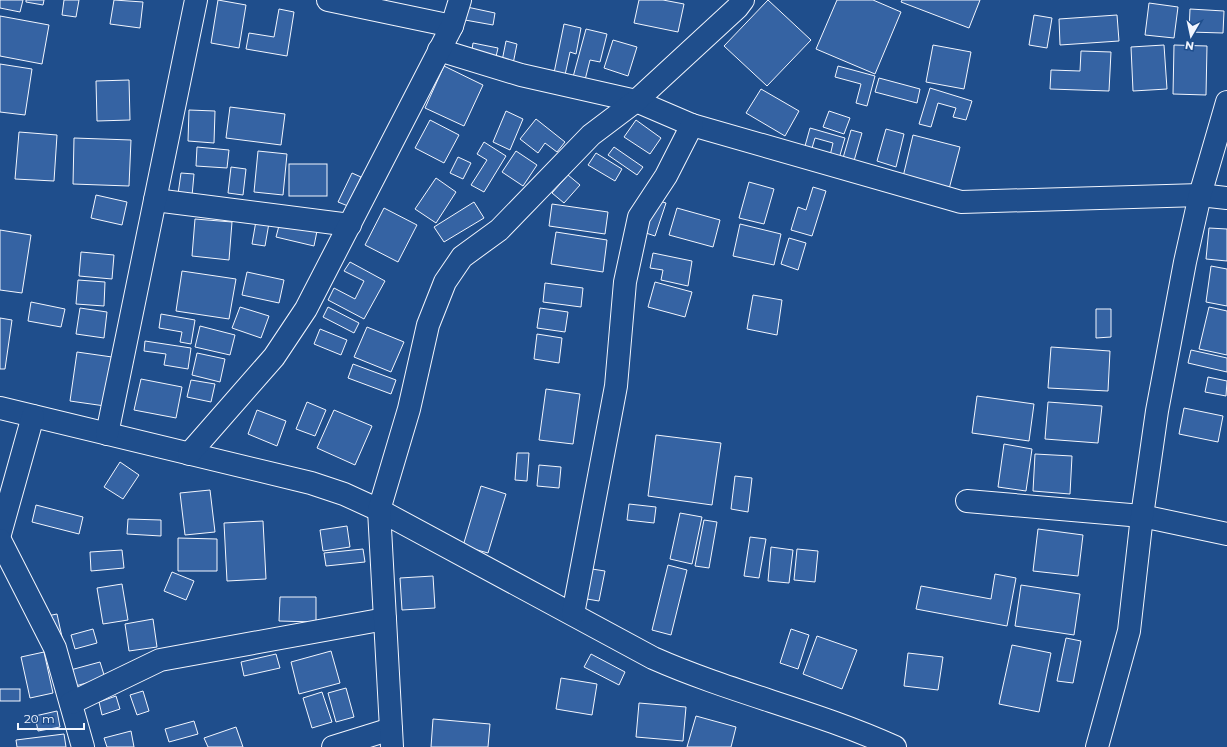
<svg xmlns="http://www.w3.org/2000/svg" width="1227" height="747" viewBox="0 0 1227 747" font-family="Montserrat,sans-serif">
<style>
.building{fill:#3563a3;stroke:#f2f6ff}
.lines{fill:none;stroke-linecap:round;stroke-linejoin:round}
.minor-casing{stroke:#f2f6ff;stroke-width:24}
.minor{stroke:#1f4e8c;stroke-width:22}
</style>
<rect width="100%" height="100%" fill="#1f4e8c"/>
<!-- building -->
<g class="building">
<polygon points="0,0 23,0 20,12 0,8"/>
<polygon points="26,0 44,0 43,5 26,2"/>
<polygon points="64,0 79,0 76,17 62,15"/>
<polygon points="114,0 143,2 140,28 110,24"/>
<polygon points="218,0 246,5 239,48 211,43"/>
<polygon points="639,0 663,0 684,4 678,32 634,23"/>
<polygon points="768,0 811,40 767,86 724,46"/>
<polygon points="837,0 873,0 901,12 875,74 816,49"/>
<polygon points="902,0 980,0 969,28 901,2"/>
<polygon points="1149,3 1178,7 1174,38 1145,35"/>
<polygon points="467,7 495,13 493,25 465,20"/>
<polygon points="279,9 294,12 287,56 246,49 249,33 274,37"/>
<polygon points="1190,9 1224,11 1223,33 1189,32"/>
<polygon points="1034,15 1052,18 1047,48 1029,45"/>
<polygon points="1117,15 1119,41 1060,45 1059,19"/>
<polygon points="0,16 49,25 42,64 0,56"/>
<polygon points="564,24 581,28 576,54 570,52 565,75 554,73"/>
<polygon points="586,29 607,34 600,62 590,60 585,80 573,77"/>
<polygon points="613,40 637,47 628,76 604,68"/>
<polygon points="506,41 517,44 513,64 502,61"/>
<polygon points="473,43 498,48 495,61 471,56"/>
<polygon points="933,45 971,52 964,89 926,82"/>
<polygon points="1164,45 1167,89 1133,91 1131,47"/>
<polygon points="1174,45 1207,46 1206,95 1173,94"/>
<polygon points="1081,51 1111,52 1109,91 1050,89 1051,70 1080,71"/>
<polygon points="0,64 32,69 25,115 0,112"/>
<polygon points="444,66 483,85 464,126 425,108"/>
<polygon points="838,66 875,76 867,106 856,103 861,84 835,77"/>
<polygon points="879,78 920,89 917,103 875,92"/>
<polygon points="129,80 130,120 97,121 96,81"/>
<polygon points="930,88 972,101 966,120 953,117 956,108 938,103 931,127 919,124"/>
<polygon points="761,89 799,111 785,136 746,113"/>
<polygon points="230,107 285,114 281,145 226,138"/>
<polygon points="189,110 215,111 214,143 188,141"/>
<polygon points="506,111 523,119 510,150 493,142"/>
<polygon points="829,111 850,118 844,134 823,127"/>
<polygon points="536,119 565,142 557,152 545,143 538,153 520,139"/>
<polygon points="430,120 459,135 444,163 415,148"/>
<polygon points="636,120 661,138 650,154 624,137"/>
<polygon points="810,128 845,138 838,162 829,160 833,143 815,138 812,148 805,146"/>
<polygon points="886,129 904,134 896,167 877,161"/>
<polygon points="851,130 862,133 852,168 841,165"/>
<polygon points="19,132 57,135 54,181 15,179"/>
<polygon points="913,135 960,147 948,193 902,181"/>
<polygon points="74,138 131,140 129,186 73,184"/>
<polygon points="484,142 506,156 484,192 471,185 487,160 477,154"/>
<polygon points="197,147 229,150 227,168 196,166"/>
<polygon points="614,147 643,167 637,175 608,155"/>
<polygon points="258,151 287,154 283,195 254,192"/>
<polygon points="516,151 537,165 523,186 502,172"/>
<polygon points="596,153 622,169 615,181 588,165"/>
<polygon points="458,157 471,163 463,179 450,173"/>
<rect x="289" y="164" width="38" height="32"/>
<polygon points="231,167 246,169 243,195 228,193"/>
<polygon points="181,173 194,174 192,196 178,194"/>
<polygon points="352,173 361,177 348,206 338,202"/>
<polygon points="568,175 580,185 564,203 552,193"/>
<polygon points="436,178 456,192 436,223 415,209"/>
<polygon points="749,182 774,189 764,224 739,218"/>
<polygon points="813,187 826,191 812,236 791,230 798,207 806,210"/>
<polygon points="96,195 127,202 122,225 91,218"/>
<polygon points="656,200 666,203 655,236 646,233"/>
<polygon points="474,202 484,218 444,242 434,227"/>
<polygon points="552,204 608,212 605,234 549,226"/>
<polygon points="384,208 417,225 398,262 365,245"/>
<polygon points="677,208 720,220 713,247 669,235"/>
<polygon points="195,219 232,222 229,260 192,256"/>
<polygon points="256,221 269,223 265,246 252,244"/>
<polygon points="280,222 317,231 314,246 276,237"/>
<polygon points="740,224 781,234 774,265 733,256"/>
<polygon points="1209,228 1227,229 1227,261 1206,259"/>
<polygon points="0,230 31,235 22,293 0,290"/>
<polygon points="556,232 607,240 603,272 551,264"/>
<polygon points="789,238 806,243 798,270 781,264"/>
<polygon points="81,252 114,255 112,279 79,276"/>
<polygon points="653,253 692,261 688,286 661,280 663,270 650,268"/>
<polygon points="350,262 385,281 364,319 328,300 334,288 355,299 364,281 344,271"/>
<polygon points="1211,266 1227,269 1227,306 1206,302"/>
<polygon points="182,271 236,279 229,319 176,311"/>
<polygon points="247,272 284,280 279,303 242,295"/>
<polygon points="78,280 105,282 104,306 76,304"/>
<polygon points="655,282 692,292 685,317 648,307"/>
<polygon points="545,283 583,288 581,307 543,302"/>
<polygon points="753,295 782,300 777,335 747,329"/>
<polygon points="31,302 65,309 61,327 28,321"/>
<polygon points="240,307 269,316 261,338 232,328"/>
<polygon points="328,307 359,323 354,333 323,317"/>
<polygon points="1209,307 1227,311 1227,355 1199,349"/>
<polygon points="80,308 107,312 104,338 76,334"/>
<polygon points="540,308 568,312 565,332 537,328"/>
<polygon points="1096,309 1111,309 1111,337 1096,338"/>
<polygon points="161,314 195,320 191,344 180,342 182,332 159,328"/>
<polygon points="0,318 12,320 5,369 0,369"/>
<polygon points="200,326 235,335 230,355 195,347"/>
<polygon points="367,327 404,342 391,372 354,357"/>
<polygon points="320,329 347,340 341,355 314,344"/>
<polygon points="537,334 562,338 559,363 534,359"/>
<polygon points="145,341 191,348 188,369 164,365 166,354 144,351"/>
<polygon points="1051,347 1110,351 1108,391 1048,388"/>
<polygon points="1191,350 1227,358 1227,372 1188,363"/>
<polygon points="77,352 112,357 105,406 70,401"/>
<polygon points="197,353 225,359 220,382 192,375"/>
<polygon points="353,364 396,380 391,394 348,378"/>
<polygon points="1208,377 1227,381 1226,396 1205,392"/>
<polygon points="141,379 182,387 176,418 134,410"/>
<polygon points="191,380 215,384 211,402 187,397"/>
<polygon points="546,389 580,394 573,444 539,440"/>
<polygon points="977,396 1034,404 1029,441 972,433"/>
<polygon points="307,402 326,410 315,436 296,429"/>
<polygon points="1048,402 1102,406 1098,443 1045,439"/>
<polygon points="1184,408 1223,416 1218,442 1179,434"/>
<polygon points="257,410 286,421 277,446 248,434"/>
<polygon points="334,410 372,426 355,465 317,448"/>
<polygon points="656,435 721,443 712,505 648,496"/>
<polygon points="1004,444 1032,449 1026,491 998,487"/>
<polygon points="517,453 529,453 527,481 515,480"/>
<polygon points="1035,454 1072,456 1070,494 1033,491"/>
<polygon points="120,462 139,475 123,499 104,487"/>
<polygon points="539,465 561,467 559,488 537,486"/>
<polygon points="735,476 752,478 748,512 731,509"/>
<polygon points="481,486 506,494 488,553 463,546"/>
<polygon points="210,490 215,532 185,535 180,493"/>
<polygon points="629,504 656,507 654,523 627,520"/>
<polygon points="36,505 83,517 79,534 32,522"/>
<polygon points="680,513 702,517 692,564 670,559"/>
<polygon points="128,519 161,520 161,536 127,534"/>
<polygon points="704,520 717,522 709,568 695,566"/>
<polygon points="263,521 266,579 227,581 224,523"/>
<polygon points="347,526 350,547 323,551 320,530"/>
<polygon points="1038,529 1083,535 1078,576 1033,571"/>
<polygon points="750,537 766,539 759,578 744,576"/>
<polygon points="178,538 217,539 217,571 178,571"/>
<polygon points="771,547 793,550 789,583 768,581"/>
<polygon points="363,549 365,562 326,566 324,553"/>
<polygon points="797,549 818,551 815,582 794,580"/>
<polygon points="122,550 124,568 91,571 90,552"/>
<polygon points="668,565 687,570 671,635 652,630"/>
<polygon points="592,569 605,571 599,601 587,599"/>
<polygon points="172,572 194,581 186,600 164,591"/>
<polygon points="995,574 1016,578 1007,626 916,609 921,586 991,599"/>
<polygon points="433,576 435,608 402,610 400,578"/>
<polygon points="122,584 128,620 103,624 97,588"/>
<polygon points="1021,585 1080,594 1074,635 1015,626"/>
<polygon points="280,597 316,597 316,622 279,621"/>
<polygon points="57,614 62,637 52,639 47,616"/>
<polygon points="153,619 157,647 129,651 125,624"/>
<polygon points="93,629 97,643 75,649 71,635"/>
<polygon points="791,629 809,635 798,669 780,663"/>
<polygon points="817,636 857,650 842,689 803,674"/>
<polygon points="1066,638 1081,641 1073,683 1057,681"/>
<polygon points="1012,645 1051,653 1039,712 999,704"/>
<polygon points="331,651 340,683 299,694 291,662"/>
<polygon points="44,652 53,693 30,698 21,657"/>
<polygon points="908,653 943,657 938,690 904,686"/>
<polygon points="276,654 280,668 244,676 241,662"/>
<polygon points="591,654 625,672 619,685 584,667"/>
<polygon points="100,662 105,678 68,688 63,672"/>
<polygon points="561,678 597,684 592,715 556,709"/>
<polygon points="346,688 354,717 336,722 328,693"/>
<rect x="0" y="689" width="20" height="12"/>
<polygon points="143,691 149,711 137,715 130,695"/>
<polygon points="322,692 332,722 312,728 303,698"/>
<polygon points="116,696 120,709 102,715 99,702"/>
<polygon points="639,703 686,707 683,741 636,737"/>
<polygon points="57,711 60,727 38,731 35,716"/>
<polygon points="696,716 736,727 731,747 687,747"/>
<polygon points="433,719 490,724 488,747 431,747"/>
<polygon points="194,721 198,734 169,742 165,729"/>
<polygon points="236,727 243,747 208,747 204,738"/>
<polygon points="131,731 134,747 107,747 104,738"/>
<polygon points="64,734 66,747 17,747 16,740"/>
</g>
<g class="lines">
<defs>
<g id="minor">
<polyline points="328,0 452,26"/>
<polyline points="439,50 521,75 636,101 692,125 961,202 1200,195 1227,198"/>
<polyline points="155,200 350,225"/>
<path d="M0,408l311,75 33,11 35,16 274,148c79,35 163,53 242,89"/>
<polyline points="107,434 196,0"/>
<polyline points="189,454 274,357 306,309 452,26 460,0"/>
<polyline points="967,501 1142,516 1227,534"/>
<polyline points="0,534 33,416"/>
<polyline points="0,540 55,648 83,747"/>
<polyline points="573,614 616,386 625,282 639,217 666,176 692,125"/>
<polyline points="71,703 160,660 385,619"/>
<polyline points="333,747 391,729"/>
<polyline points="392,747 379,510 409,409 428,325 445,282 462,257 499,230 591,135 636,101 737,8 743,0"/>
<polyline points="1097,747 1129,631 1142,516 1157,411 1185,262 1200,195 1227,102"/>
</g>
</defs>
<!-- minor casing -->
<use href="#minor" class="minor-casing"/>
<!-- minor -->
<use href="#minor" class="minor"/>
</g>
<!-- north arrow -->
<g transform="translate(1191 36) rotate(189)" stroke="#1f4e8c" stroke-width="3" paint-order="stroke">
<path d="M0-3L7 15L0 10L-7 15Z" fill="#f2f6ff"/>
<text y="-6" font-size="11" font-weight="bold" text-anchor="middle" fill="#f2f6ff">N</text>
</g>
<!-- scale -->
<path d="M18 723v6h66v-6" fill="none" stroke="#f2f6ff" stroke-width="2"/>
<text x="24" y="723" font-size="12" fill="#f2f6ff" stroke="#1f4e8c" stroke-width="3" paint-order="stroke">20 m</text>
</svg>
